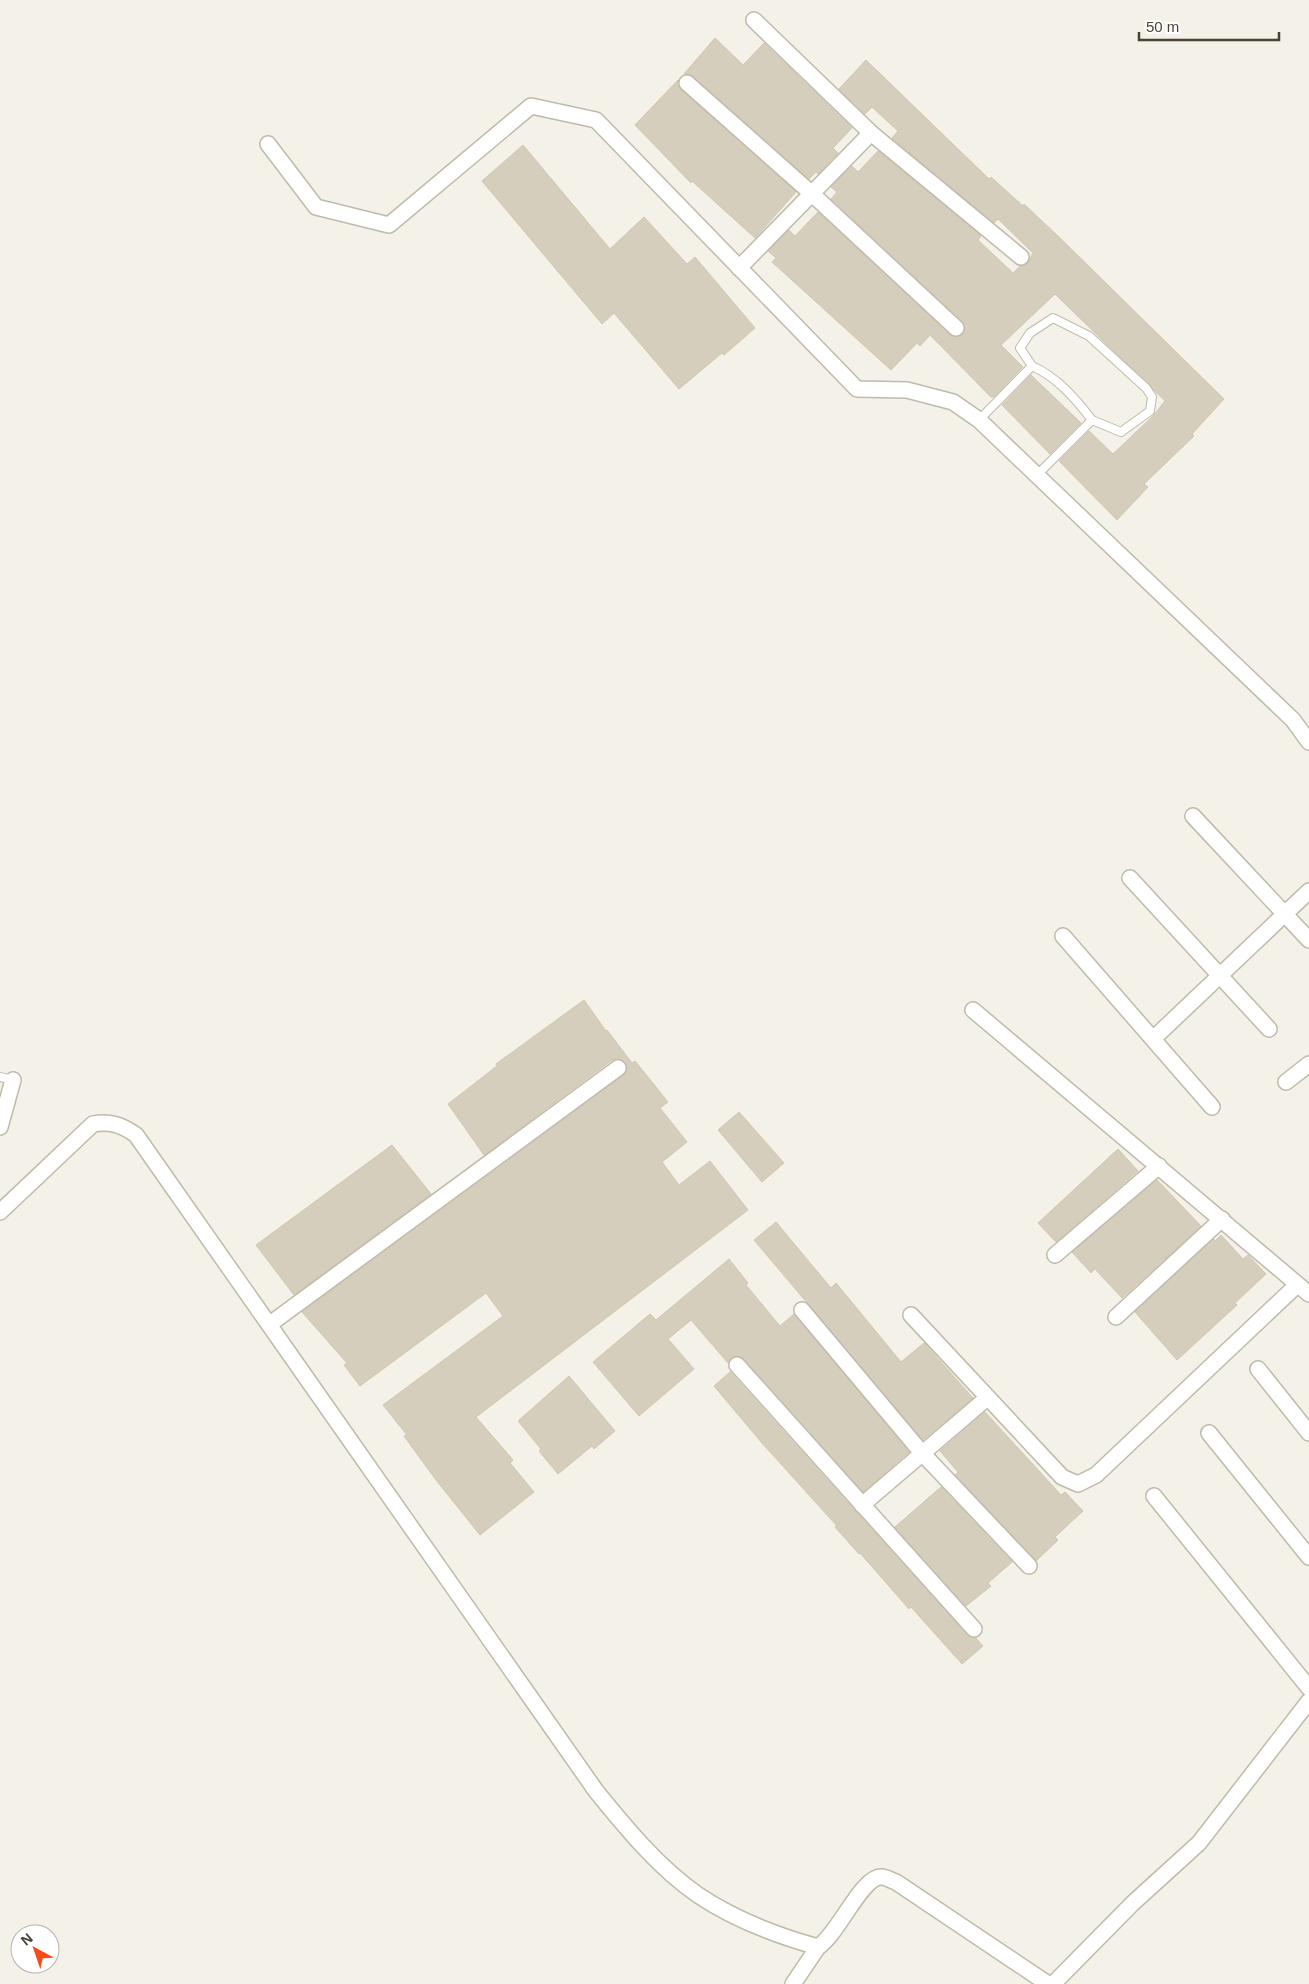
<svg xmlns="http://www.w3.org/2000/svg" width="1309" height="1984" viewBox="0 0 1309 1984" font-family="Helvetica,sans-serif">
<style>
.building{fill:#d6cebd;stroke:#d1c6b0}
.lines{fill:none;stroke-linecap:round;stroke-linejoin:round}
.lane-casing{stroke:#c0baaa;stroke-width:10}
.street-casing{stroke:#c0baaa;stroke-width:18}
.lane{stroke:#fff;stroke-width:8}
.street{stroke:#fff;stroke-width:15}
</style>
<rect width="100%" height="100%" fill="#f4f1e8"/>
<!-- building -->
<g class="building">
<polygon points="715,38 743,65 764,43 852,128 833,148 838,153 818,174 816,172 809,179 693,76 684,74"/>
<polygon points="866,60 989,179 991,177 1023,206 1024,204 1059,237 1224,399 1192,434 1194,436 1144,484 1148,487 1117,520 1059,461 1089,431 1113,454 1154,415 1165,401 1055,294 1001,345 1023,367 994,397 991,397 930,335 920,346 917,343 891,370 772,262 776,258 768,251 789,230 795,236 818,212 950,335 954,337 962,335 965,330 962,321 831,199 837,192 831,187 852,166 858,172 878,151 981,236 978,240 1013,273 1020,266 1028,263 1033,253 998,219 994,223 892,138 898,131 872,107 865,114 839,89"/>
<polygon points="678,80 681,90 796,192 755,238 692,181 691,183 635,125"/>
<polygon points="523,145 610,249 644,217 687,264 695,257 755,328 724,355 722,353 679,389 614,313 602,324 482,181"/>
<polygon points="1031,375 1081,423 1050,454 1002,405"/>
<polygon points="584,1000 606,1031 607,1030 632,1063 635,1061 668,1102 660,1108 687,1142 662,1162 679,1185 710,1161 748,1210 476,1417 513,1460 510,1463 534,1492 480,1535 436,1480 404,1436 407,1435 383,1405 503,1316 486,1293 360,1386 344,1365 347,1363 302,1312 624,1075 627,1067 625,1062 617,1059 612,1060 484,1155 448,1104 497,1066 496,1064"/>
<polygon points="739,1112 784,1163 762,1182 718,1130"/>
<polygon points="392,1145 431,1194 294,1295 256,1245"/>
<polygon points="1118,1149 1138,1171 1056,1242 1038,1223"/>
<polygon points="1157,1180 1201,1226 1122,1298 1095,1269 1091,1273 1072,1252"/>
<polygon points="776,1222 831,1288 836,1283 901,1362 924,1343 973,1398 923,1440 754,1240"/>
<polygon points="1221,1235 1243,1259 1248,1255 1266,1274 1235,1303 1237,1305 1177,1360 1135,1312 1214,1239 1215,1241"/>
<polygon points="729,1259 748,1283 746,1285 780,1326 794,1314 909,1452 863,1492 744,1359 735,1356 728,1363 691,1320 668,1339 694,1369 639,1416 593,1362 650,1314 656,1320"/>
<polygon points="730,1372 967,1635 976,1638 983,1646 962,1664 911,1607 909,1609 860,1553 859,1554 835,1527 837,1526 762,1443 714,1386"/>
<polygon points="569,1376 615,1431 594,1449 592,1446 558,1474 539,1451 541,1449 518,1421"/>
<polygon points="985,1412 1061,1495 1065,1492 1083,1511 1055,1537 1058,1540 1036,1561 955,1475 958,1472 940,1451"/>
<polygon points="941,1487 1012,1562 988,1583 991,1586 966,1606 895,1527"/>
</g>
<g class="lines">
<defs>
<g id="lane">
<polyline points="1032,366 1020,348 1030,333 1053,318 1089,336 1146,388 1152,397 1150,411 1121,432 1092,420"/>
<path d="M979,420l53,-54c25,11 43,32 60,54l-54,54"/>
<polyline points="0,1077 13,1080"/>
</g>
<g id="street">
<polyline points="754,20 871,133 1021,257"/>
<polyline points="687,83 811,193 956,328"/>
<polyline points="268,144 316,207 389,225 531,106 596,120 857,389 907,390 953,402 979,420 1293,720 1309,742"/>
<polyline points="739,268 871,133"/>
<polyline points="1193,816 1309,940"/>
<polyline points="1130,878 1269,1029"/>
<polyline points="1063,936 1212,1107"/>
<polyline points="973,1010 1309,1294"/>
<polyline points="1154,1038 1309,891"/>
<polyline points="1286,1082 1309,1064"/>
<polyline points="0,1127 13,1080"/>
<path d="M0,1212l93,-88c17,-3 29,1 43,11l460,656c30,37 63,77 102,104 37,25 77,40 120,52 20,-12 44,-72 64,-70 4,0 10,4 14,5l152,102"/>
<polyline points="1055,1255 1159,1166"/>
<polyline points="802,1310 922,1453 1029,1566"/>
<polyline points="911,1315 1062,1477 1078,1484 1096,1475 1297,1285"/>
<polyline points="1116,1317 1222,1219"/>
<polyline points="270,1324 618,1068"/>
<polyline points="737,1365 974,1629"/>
<polyline points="1258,1369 1309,1433"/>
<polyline points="1209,1433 1309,1557"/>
<polyline points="1154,1496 1309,1688"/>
<polyline points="862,1505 987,1398"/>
<polyline points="793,1984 818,1947"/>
<polyline points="1053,1984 1133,1903 1199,1843 1309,1701"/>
</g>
</defs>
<!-- lane casing -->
<use href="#lane" class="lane-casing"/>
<!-- street casing -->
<use href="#street" class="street-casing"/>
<!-- lane -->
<use href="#lane" class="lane"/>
<!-- street -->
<use href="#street" class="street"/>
</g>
<!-- north arrow -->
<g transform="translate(35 1949) rotate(320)"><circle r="24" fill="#ffffff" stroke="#b6b3af"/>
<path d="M0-4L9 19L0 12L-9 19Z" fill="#fa4a19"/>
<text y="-8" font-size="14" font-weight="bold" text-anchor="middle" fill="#484237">N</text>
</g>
<!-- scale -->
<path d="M1139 32v8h140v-8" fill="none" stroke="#484237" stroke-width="2.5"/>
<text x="1146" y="32" font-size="15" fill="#484237" stroke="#ffffff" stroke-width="4" paint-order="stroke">50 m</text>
</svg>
